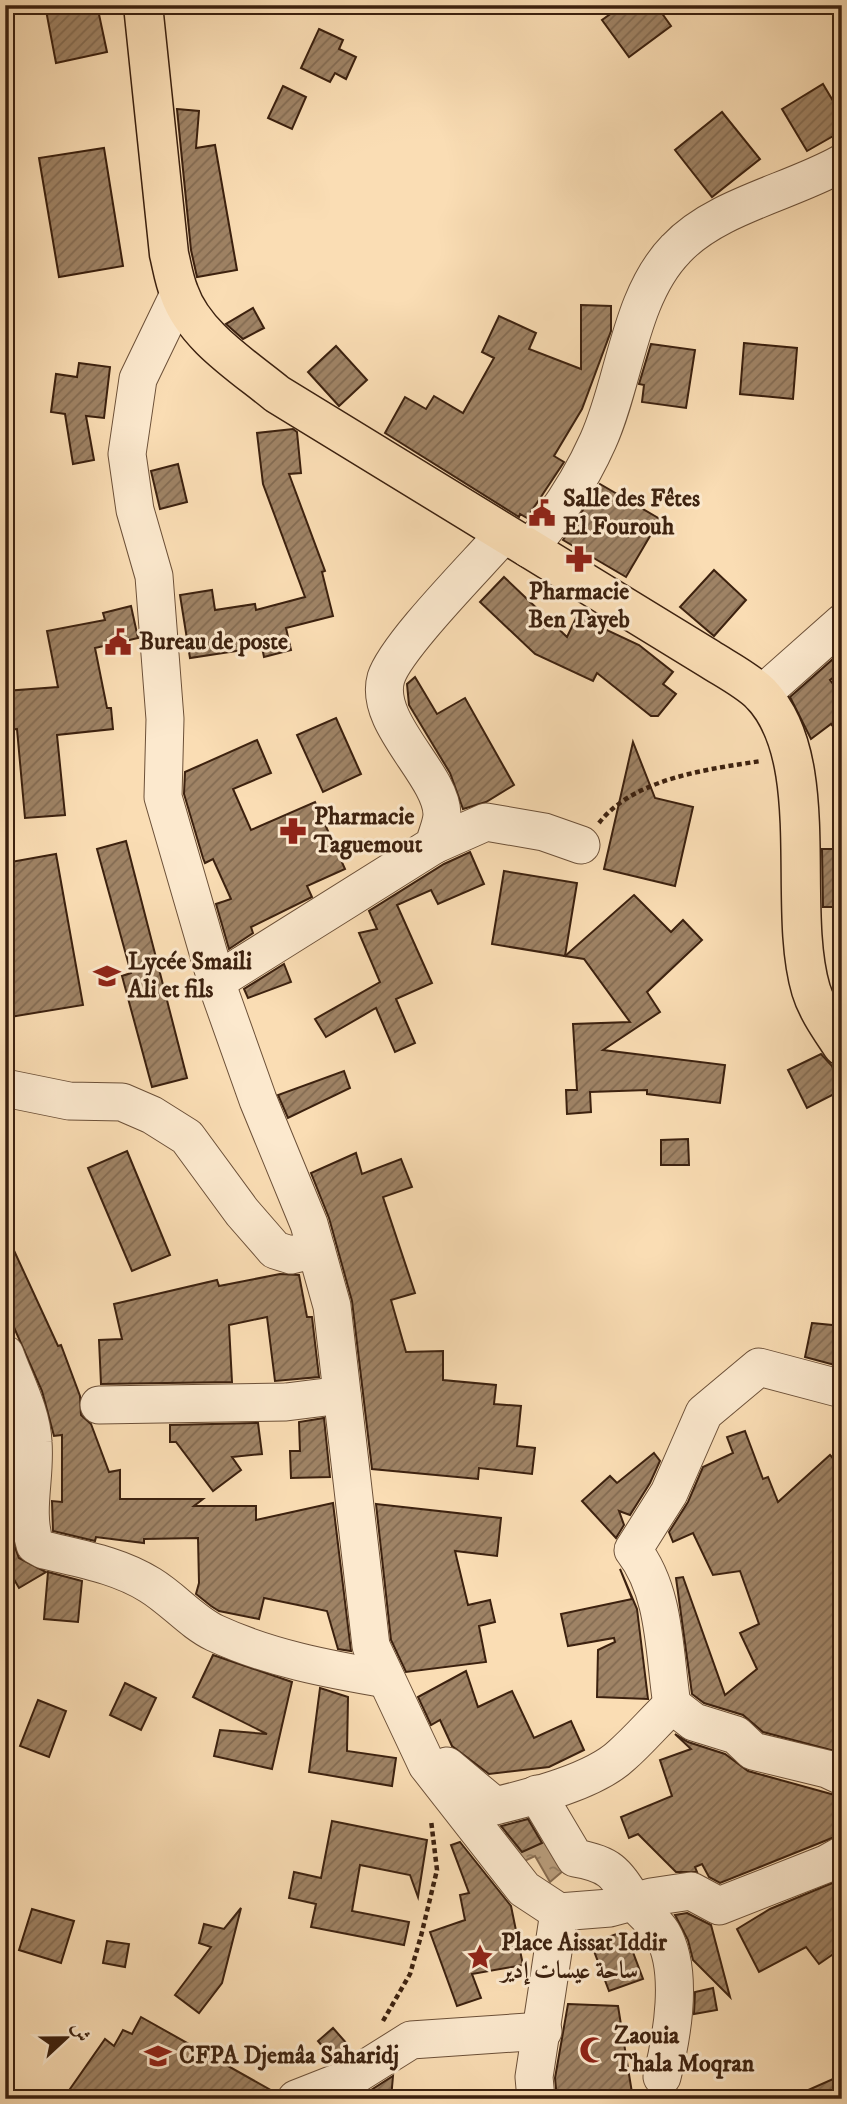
<svg xmlns="http://www.w3.org/2000/svg" width="847" height="2104" viewBox="0 0 847 2104" font-family="'IM FELL DW Pica',Amiri,serif">
<style>
.water{fill:url(#water-ripples);stroke:#876b50;stroke-width:2}
.building{fill:url(#building-hatch);stroke:#3c210f;stroke-width:2}
.lines{fill:none;stroke-linecap:round;stroke-linejoin:round}
.minor-casing{stroke:#6c5038;stroke-width:39}
.major-casing{stroke:#3c210f;stroke-width:41}
.path{stroke:#3c210f;stroke-width:4.5;stroke-dasharray:5 3.5;stroke-linecap:butt}
.minor{stroke:#fce9ce;stroke-width:37}
.major{stroke:#faddb4;stroke-width:38}
.labels{text-anchor:middle;dominant-baseline:central;stroke-width:6;stroke-linejoin:round;paint-order:stroke}
.poi-label{font-size:24px;font-weight:bold;fill:#3c210f;stroke:#fce9ce;text-anchor:start}
</style>
<defs>
<pattern id="water-ripples" width="26" height="14" patternUnits="userSpaceOnUse" patternTransform="scale(1.75)"><rect width="26" height="14" fill="#b99d7c"/><path d="M2 4q2-2 4 0t4 0M15 11q2-2 4 0t4 0" fill="none" stroke="#988064"/></pattern>
<pattern id="building-hatch" width="6" height="6" patternUnits="userSpaceOnUse" patternTransform="scale(1.75)"><rect width="6" height="6" fill="#9f8365"/><path d="M-1 1l2-2M0 6l6-6M5 7l2-2" fill="none" stroke="#836b52"/></pattern>
</defs>
<rect width="100%" height="100%" fill="#faddb4"/>
<filter id="stains"><feTurbulence type="fractalNoise" baseFrequency=".00286" numOctaves="4"/><feColorMatrix values="0 0 0 0 .2 0 0 0 0 .09 0 0 0 0 .02 0 0 0 .5 -.17"/></filter>
<radialGradient id="worn" r=".72"><stop offset=".6" stop-color="#630" stop-opacity="0"/><stop offset="1" stop-color="#630" stop-opacity=".3"/></radialGradient>
<!-- water -->
<polygon class="water" points="538,1814 571,1864 550,1882 535,1856 520,1863 500,1838"/>
<!-- building -->
<g class="building">
<polygon points="45,5 97,5 107,52 56,63"/>
<polygon points="623,5 656,5 671,26 629,57 602,20"/>
<polygon points="319,29 343,40 339,49 356,57 346,79 335,73 330,82 301,68"/>
<polygon points="823,84 842,116 842,131 807,151 782,109"/>
<polygon points="283,86 306,97 292,129 268,118"/>
<polygon points="177,109 199,111 196,148 215,145 237,270 197,277 191,250"/>
<polygon points="722,112 760,159 712,197 675,150"/>
<polygon points="104,148 123,266 59,277 39,158"/>
<polygon points="581,305 611,306 611,331 582,409 554,456 564,462 527,518 520,514 519,517 385,433 405,397 426,409 434,396 463,413 494,358 482,352 499,316 536,333 529,349 581,369"/>
<polygon points="253,308 264,328 243,339 226,324"/>
<polygon points="744,343 797,348 793,399 740,394"/>
<polygon points="651,344 695,350 686,408 642,402 644,385 639,384"/>
<polygon points="336,346 367,380 339,406 308,372"/>
<polygon points="79,363 110,367 104,418 86,416 94,460 73,464 65,414 51,412 56,374 77,377"/>
<polygon points="293,429 297,432 301,473 289,474 325,571 322,572 333,616 286,628 291,650 264,657 262,647 190,658 180,595 212,590 215,610 255,604 256,610 305,597 263,484 257,433"/>
<polygon points="178,464 187,502 160,509 151,471"/>
<polygon points="600,484 660,519 626,577 563,540"/>
<polygon points="714,570 746,600 714,636 680,607"/>
<polygon points="504,577 567,637 577,616 639,645 673,672 663,684 676,694 658,716 651,716 597,673 593,681 535,654 480,602"/>
<polygon points="131,606 138,638 95,648 107,708 111,708 113,729 57,735 65,815 25,818 17,729 5,730 5,691 58,687 47,631 105,620 103,613"/>
<polygon points="842,651 842,671 830,680 842,696 842,738 831,724 811,739 790,697"/>
<polygon points="415,677 437,714 465,698 514,785 486,802 463,809 450,773 409,705 407,684"/>
<polygon points="336,718 361,774 323,792 297,735"/>
<polygon points="257,740 271,773 233,789 251,830 315,802 345,869 307,886 312,897 251,927 253,933 229,949 216,904 231,899 213,859 205,863 203,858 184,794 185,772"/>
<polygon points="633,742 655,798 693,807 675,886 604,869"/>
<polygon points="126,841 187,1078 152,1087 122,976 131,973 97,849"/>
<polygon points="822,849 842,849 842,907 823,907"/>
<polygon points="470,852 484,884 438,904 431,890 397,905 432,983 396,999 415,1043 395,1052 376,1008 326,1037 315,1019 380,982 359,933 377,929 369,911 444,864"/>
<polygon points="56,854 83,1005 10,1017 5,992 5,863"/>
<polygon points="504,871 577,883 565,956 492,944"/>
<polygon points="634,895 671,932 683,920 702,940 647,992 660,1012 603,1050 725,1065 720,1103 647,1094 647,1090 590,1092 591,1112 567,1114 566,1090 577,1090 573,1024 630,1022 584,959 565,956"/>
<polygon points="284,964 291,982 248,998 244,989"/>
<polygon points="821,1054 832,1066 842,1090 807,1108 788,1070"/>
<polygon points="344,1071 350,1088 288,1118 278,1095"/>
<polygon points="688,1139 689,1165 661,1165 661,1140"/>
<polygon points="127,1151 170,1255 132,1271 88,1168"/>
<polygon points="356,1153 362,1174 401,1159 412,1187 383,1197 415,1293 391,1300 406,1352 443,1351 443,1380 496,1385 494,1404 521,1406 517,1446 535,1448 532,1474 479,1468 478,1479 372,1469 352,1301 329,1218 311,1173"/>
<polygon points="5,1231 58,1346 61,1345 80,1396 81,1415 91,1424 109,1472 120,1470 120,1499 203,1499 194,1506 256,1506 256,1520 333,1503 351,1651 338,1649 327,1611 264,1598 259,1619 219,1611 211,1606 196,1594 199,1583 198,1538 144,1539 144,1543 96,1537 95,1541 53,1531 52,1501 62,1502 62,1435 54,1436 42,1391 5,1307"/>
<polygon points="280,1274 299,1275 307,1317 312,1317 319,1377 275,1381 267,1317 229,1325 232,1382 101,1384 99,1340 122,1339 114,1304 217,1280 219,1286"/>
<polygon points="812,1323 842,1326 842,1367 805,1357"/>
<polygon points="324,1418 330,1477 291,1478 290,1451 300,1451 299,1422"/>
<polygon points="258,1423 262,1454 232,1457 241,1470 213,1491 176,1442 170,1442 170,1425"/>
<polygon points="745,1431 763,1479 768,1477 778,1502 830,1455 842,1468 842,1753 763,1732 743,1715 704,1703 692,1694 676,1578 683,1577 725,1695 757,1669 740,1633 759,1624 740,1571 713,1575 693,1533 673,1542 669,1532 688,1502 703,1467 733,1453 727,1437"/>
<polygon points="654,1453 660,1461 650,1483 630,1515 619,1511 624,1525 616,1538 582,1501 610,1476 617,1483"/>
<polygon points="376,1504 501,1518 497,1556 455,1551 468,1605 490,1600 495,1622 479,1626 486,1662 406,1672 391,1640"/>
<polygon points="12,1539 19,1558 46,1572 19,1588 5,1564 5,1542"/>
<polygon points="620,1569 637,1609 648,1699 597,1697 598,1650 615,1642 614,1638 568,1646 561,1614 632,1599"/>
<polygon points="48,1572 82,1581 78,1622 44,1619"/>
<polygon points="213,1655 292,1682 272,1769 214,1756 220,1730 267,1734 193,1697"/>
<polygon points="466,1671 478,1707 512,1691 534,1738 571,1721 584,1750 549,1767 489,1774 452,1746 440,1720 431,1725 418,1697"/>
<polygon points="125,1683 156,1698 141,1730 110,1715"/>
<polygon points="320,1688 348,1697 347,1751 396,1758 392,1786 309,1772"/>
<polygon points="38,1700 66,1711 49,1757 20,1746"/>
<polygon points="675,1734 688,1742 725,1754 748,1771 842,1797 842,1834 720,1883 709,1877 702,1864 695,1867 697,1872 676,1872 638,1834 629,1838 621,1817 672,1796 660,1760 691,1749"/>
<polygon points="528,1819 542,1843 522,1852 501,1826"/>
<polygon points="332,1821 427,1840 418,1897 410,1875 360,1865 352,1911 409,1922 404,1945 311,1927 316,1904 289,1898 294,1872 321,1878"/>
<polygon points="460,1842 511,1906 523,1965 472,1974 481,1998 457,2006 430,1932 465,1920 460,1895 469,1893 451,1845"/>
<polygon points="842,1879 842,1948 819,1964 806,1947 759,1972 737,1929 770,1909"/>
<polygon points="241,1908 222,1983 199,2013 175,1995 211,1947 199,1943 204,1924 224,1929"/>
<polygon points="32,1909 74,1921 61,1963 19,1950"/>
<polygon points="687,1913 711,1925 730,1997 693,1960 688,1940 675,1915"/>
<polygon points="625,1931 643,1979 609,1991 591,1943"/>
<polygon points="107,1941 129,1944 125,1967 103,1963"/>
<polygon points="713,1988 717,2010 694,2014 695,1992"/>
<polygon points="568,2004 618,2006 633,2099 557,2099 555,2078"/>
<polygon points="141,2017 276,2093 275,2099 63,2099 105,2039 114,2046 123,2030 132,2034"/>
<polygon points="333,2028 348,2045 333,2059 318,2041"/>
<polygon points="842,2075 842,2099 788,2099"/>
<polygon points="393,2076 391,2099 368,2099 368,2092"/>
</g>
<g class="lines">
<defs>
<g id="minor">
<polyline points="179,294 138,379 127,454 135,510 154,576 165,719 163,797 220,993 258,1100 309,1224 332,1306 371,1646 427,1765 524,1889 559,1912 610,1908 651,1897 691,1891 719,1906 826,1864 842,1855"/>
<path d="M529,549c27,-32 52,-70 69,-108 27,-59 31,-144 78,-192 40,-43 115,-57 166,-86"/>
<polyline points="761,695 842,623"/>
<polyline points="434,845 486,822 544,832 581,845"/>
<path d="M217,981l217,-136c2,-9 8,-21 8,-31 -1,-40 -69,-91 -56,-136 10,-32 92,-114 118,-144"/>
<polyline points="5,1088 69,1101 122,1102 152,1115 187,1137 242,1212 275,1250 291,1255 316,1249"/>
<path d="M5,1354c10,28 27,59 28,88 3,36 -9,68 2,103l9,5c37,9 74,15 106,35 23,14 42,37 65,48 54,25 112,36 171,46"/>
<polyline points="99,1405 286,1402 342,1395"/>
<path d="M672,1705c-8,-51 -6,-113 -39,-155l36,-57 35,-80 55,-46 83,22"/>
<path d="M447,1766l48,40c37,-9 100,-25 127,-51 18,-16 33,-34 50,-50l22,17 42,13 17,16 74,18 15,7"/>
<path d="M537,1794l38,64c35,6 40,14 58,42 8,12 21,20 29,33 22,37 10,104 0,144"/>
<polyline points="296,2099 352,2077 411,2040 543,2031"/>
<polyline points="536,2099 534,2077 559,1912"/>
</g>
<path id="major" d="M143,5l26,249c3,12 5,26 10,38 15,44 64,74 98,102l431,264c17,11 39,22 53,36 63,66 25,212 50,296 6,20 20,39 31,56"/>
</defs>
<!-- minor casing -->
<use href="#minor" class="minor-casing"/>
<!-- major casing -->
<use href="#major" class="major-casing"/>
<!-- path -->
<g class="path">
<path d="M599,823c35,-45 110,-54 162,-62"/>
<polyline points="383,2021 410,1974 421,1936 437,1870 431,1820"/>
</g>
<!-- minor -->
<use href="#minor" class="minor"/>
<!-- major -->
<use href="#major" class="major"/>
</g>
<!-- icons -->
<defs>
<symbol id="civic-bare" viewBox="-9 -9 18 18"><path d="M-.6-6.5H3V-4.5H.6V-3L4-1V1h2V6H-6V1h2V-1L-.6-3ZM-1.2 2.5V6h2.4V2.5Z" fill="#8f2418" stroke="#fce9ce" stroke-width="2.5" paint-order="stroke"/></symbol>
<symbol id="pharmacy-bare" viewBox="-9 -9 18 18"><path d="M-2-6h4v4h4v4h-4v4h-4v-4h-4v-4h4Z" fill="#8f2418" stroke="#fce9ce" stroke-width="2.5" paint-order="stroke"/></symbol>
<symbol id="school-bare" viewBox="-9 -9 18 18"><path d="M0-5L7-2L0 1L-7-2ZM-4 1L0 2.5L4 1V4Q0 6-4 4Z" fill="#8f2418" stroke="#fce9ce" stroke-width="2.5" paint-order="stroke"/></symbol>
<symbol id="sight-bare" viewBox="-9 -9 18 18"><path d="M0-6L1.8-2.2L6-1.7L2.9 1.2L3.7 5.4L0 3.3L-3.7 5.4L-2.9 1.2L-6-1.7L-1.8-2.2Z" fill="#8f2418" stroke="#fce9ce" stroke-width="2.5" paint-order="stroke"/></symbol>
<symbol id="mosque-bare" viewBox="-9 -9 18 18"><path d="M3.5-4.9A6 6 0 1 0 3.5 4.9A5 5 0 1 1 3.5-4.9Z" fill="#8f2418" stroke="#fce9ce" stroke-width="2.5" paint-order="stroke"/></symbol>
<symbol id="university-bare" viewBox="-9 -9 18 18"><path d="M0-5L7-2L0 1L-7-2ZM-4 1L0 2.5L4 1V4Q0 6-4 4Z" fill="#8f2418" stroke="#fce9ce" stroke-width="2.5" paint-order="stroke"/></symbol>
</defs>
<g fill-rule="evenodd">
<use href="#civic-bare" x="523" y="494" width="38" height="38"/>
<use href="#pharmacy-bare" x="560" y="540" width="38" height="38"/>
<use href="#civic-bare" x="99" y="623" width="38" height="38"/>
<use href="#pharmacy-bare" x="274" y="812" width="38" height="38"/>
<use href="#school-bare" x="88" y="957" width="38" height="38"/>
<use href="#sight-bare" x="461" y="1938" width="38" height="38"/>
<use href="#mosque-bare" x="574" y="2031" width="38" height="38"/>
<use href="#university-bare" x="139" y="2037" width="38" height="38"/>
</g>
<g class="labels">
<!-- poi labels -->
<g class="poi-label">
<text x="563" y="499">Salle des Fêtes<tspan x="563" dy="28">El Fourouh</tspan></text>
<text x="579" y="592" text-anchor="middle">Pharmacie<tspan x="579" dy="28">Ben Tayeb</tspan></text>
<text x="139" y="642">Bureau de poste</text>
<text x="314" y="817">Pharmacie<tspan x="314" dy="28">Taguemout</tspan></text>
<text x="128" y="962">Lycée Smaili<tspan x="128" dy="28">Ali et fils</tspan></text>
<text x="501" y="1943">Place Aissat Iddir<tspan x="501" dy="28">ساحة عيسات إدير</tspan></text>
<text x="614" y="2036">Zaouia<tspan x="614" dy="28">Thala Moqran</tspan></text>
<text x="179" y="2056">CFPA Djemâa Saharidj</text>
</g>
</g>
<!-- margin -->
<rect width="847" height="2104" fill="none" stroke="#faddb4" stroke-width="28"/>
<rect x="7" y="7" width="833" height="2090" fill="none" stroke="#3c210f" stroke-width="3.5"/>
<rect x="14" y="14" width="819" height="2076" fill="none" stroke="#3c210f" stroke-width="2"/>
<!-- north arrow -->
<g transform="translate(66 2038) rotate(68)" stroke="#fce9ce" stroke-width="5" paint-order="stroke">
<path d="M0-5L12 26L0 18L-12 26Z" fill="#3c210f"/>
<text y="-10" font-size="19" font-weight="bold" text-anchor="middle" fill="#3c210f">ش</text>
</g>
<rect width="100%" height="100%" filter="url(#stains)"/>
<rect width="100%" height="100%" fill="url(#worn)"/>
</svg>
